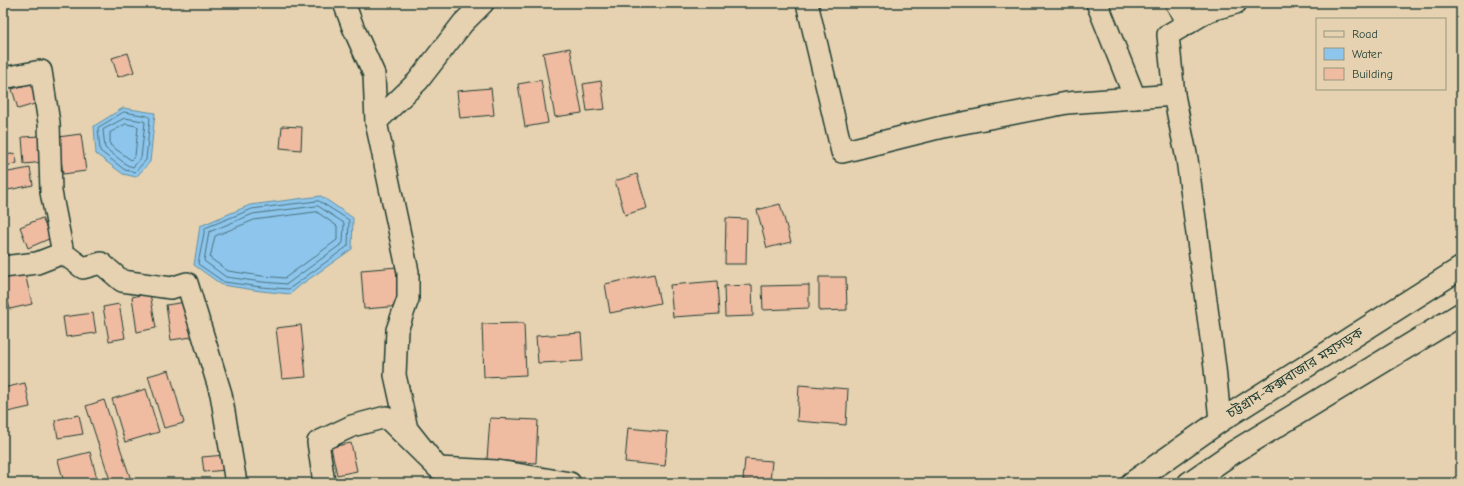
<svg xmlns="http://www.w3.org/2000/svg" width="1464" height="486" viewBox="0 0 1464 486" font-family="'Comic Neue','Noto Sans Bengali',sans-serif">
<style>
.water{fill:#8dc5ec;stroke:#618fa2}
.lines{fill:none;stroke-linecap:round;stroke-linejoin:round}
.shore{stroke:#4b737e;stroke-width:1}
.building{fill:#efbba1;stroke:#1f3d34}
.street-casing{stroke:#1f3d34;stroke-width:24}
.highway-casing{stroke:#1f3d34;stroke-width:25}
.street{stroke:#e6d2b0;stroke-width:21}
.highway{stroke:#e6d2b0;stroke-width:22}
.labels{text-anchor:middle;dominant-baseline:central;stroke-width:4;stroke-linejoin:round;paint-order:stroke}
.street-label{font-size:14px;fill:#1f3d34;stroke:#e6d2b0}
</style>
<rect width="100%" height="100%" fill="#e6d2b0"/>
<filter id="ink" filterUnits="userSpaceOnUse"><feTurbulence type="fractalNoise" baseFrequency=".025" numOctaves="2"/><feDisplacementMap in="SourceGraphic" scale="8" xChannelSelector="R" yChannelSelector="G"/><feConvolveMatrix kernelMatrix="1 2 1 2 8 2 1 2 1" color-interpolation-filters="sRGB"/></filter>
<g filter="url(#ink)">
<!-- water -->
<g class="water">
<polygon points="123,108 155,113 150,162 136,177 123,174 96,154 94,126"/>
<polygon points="321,196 353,218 352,249 302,284 290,294 261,291 222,285 194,265 200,226 250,205"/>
</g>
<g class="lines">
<!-- shore -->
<g class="shore">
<polygon points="124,112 148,116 150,118 146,160 135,172 125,170 100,151 98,128"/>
<polygon points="125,118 143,121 145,122 141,158 133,167 127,165 105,148 103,130"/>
<polygon points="126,124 137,126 138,127 135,156 131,160 110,145 110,133"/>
<polygon points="319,201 349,220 348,246 289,289 261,287 224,282 198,264 205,228 252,209"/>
<polygon points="318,206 344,223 343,243 287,284 262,282 226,277 204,261 209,232 253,214"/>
<polygon points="317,212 337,226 337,240 285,278 262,276 228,271 210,258 215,236 254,220"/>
</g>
</g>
<!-- building -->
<g class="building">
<polygon points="570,48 582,113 555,117 543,53"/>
<polygon points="128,53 134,72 118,77 112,58"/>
<polygon points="541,80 548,123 525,127 518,84"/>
<polygon points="601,81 605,109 587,111 583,84"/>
<polygon points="33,83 38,103 18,109 12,89"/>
<polygon points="491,88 494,115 460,118 457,91"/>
<polygon points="282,126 302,127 301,150 280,148"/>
<polygon points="81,134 86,171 63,174 58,137"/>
<polygon points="41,136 44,162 24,164 22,137"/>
<polygon points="15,153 17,163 3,167 3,156"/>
<polygon points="30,168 33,185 3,191 3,173"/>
<polygon points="637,174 647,208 625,215 615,181"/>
<polygon points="780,204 791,242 767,248 757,210"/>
<polygon points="42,218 51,238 28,248 20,227"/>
<polygon points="726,218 747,219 746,264 725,264"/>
<polygon points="398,267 401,306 364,309 361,270"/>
<polygon points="24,269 32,304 10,309 3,282 3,274"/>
<polygon points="654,274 660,303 610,313 605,284"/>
<polygon points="819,277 846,277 847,310 819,311"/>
<polygon points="717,281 719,314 673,317 670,285"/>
<polygon points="752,285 753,316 725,317 724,286"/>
<polygon points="809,285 809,308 763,310 762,286"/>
<polygon points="150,293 156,328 137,332 132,297"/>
<polygon points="186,302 192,337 171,340 166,305"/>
<polygon points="119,304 125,338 109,341 103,307"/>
<polygon points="93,313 96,333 66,337 63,317"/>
<polygon points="524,323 526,375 484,377 482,324"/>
<polygon points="301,325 306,377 282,379 276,328"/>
<polygon points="581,333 583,361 538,363 536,336"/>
<polygon points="169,370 184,423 164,428 148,376"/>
<polygon points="25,383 30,407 3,413 3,388"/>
<polygon points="799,385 848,389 846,425 797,421"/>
<polygon points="146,389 159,432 125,442 112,399"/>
<polygon points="104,400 132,483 111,483 86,406"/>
<polygon points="79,415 83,434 58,438 55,420"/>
<polygon points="490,418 538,420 536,463 487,460"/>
<polygon points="628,428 668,432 665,466 625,462"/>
<polygon points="351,443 357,471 337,475 331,447"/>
<polygon points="90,452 97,479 82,483 64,483 58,460"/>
<polygon points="225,455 227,470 204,472 202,457"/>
<polygon points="745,459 772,461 770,482 743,480"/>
</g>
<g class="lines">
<defs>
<g id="street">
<polyline points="344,3 353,27 374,74 376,122 408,272 408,299 397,330 395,375 407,429 438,468"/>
<polyline points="807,3 842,152 942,127 1067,103 1174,95"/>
<polyline points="1097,3 1135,98"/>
<polyline points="1176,3 1189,23"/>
<polyline points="3,78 41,71 49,123 51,192 63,253 83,268 101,263 122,281 171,288 187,283 221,394 236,483"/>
<polyline points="376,122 418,81 463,23 483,3"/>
<polyline points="3,267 37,263 63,253"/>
<polyline points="1220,421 1215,368 1187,159 1174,95 1168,35 1210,10 1236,3"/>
<polyline points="324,483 318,442 352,426 386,417 438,468 497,471 570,483"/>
</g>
<g id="highway">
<polyline points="1132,483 1220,421 1461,268"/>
<polyline points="1189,483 1234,452 1461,314"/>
</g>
</defs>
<!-- street casing -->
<use href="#street" class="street-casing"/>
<!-- highway casing -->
<use href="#highway" class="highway-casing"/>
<!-- street -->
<use href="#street" class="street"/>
<!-- highway -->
<use href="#highway" class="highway"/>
</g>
</g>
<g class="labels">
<!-- street labels -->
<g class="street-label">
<text transform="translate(1295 373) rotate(-32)">চট্টগ্রাম-কক্সবাজার মহাসড়ক</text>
</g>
</g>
<!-- margin -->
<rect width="1464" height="486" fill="none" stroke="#e6d2b0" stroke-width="16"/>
<rect x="8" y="8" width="1448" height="470" fill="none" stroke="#1f3d34" stroke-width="1.5" filter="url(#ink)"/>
<!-- legend -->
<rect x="1316" y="18" width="130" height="72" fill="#e6d2b0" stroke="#96967e"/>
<rect x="1324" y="31" width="20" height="6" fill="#e6d2b0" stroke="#96967e"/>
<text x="1352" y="38" font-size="12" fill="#1f3d34">Road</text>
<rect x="1324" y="48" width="20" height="12" fill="#8dc5ec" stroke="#96967e"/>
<text x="1352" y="58" font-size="12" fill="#1f3d34">Water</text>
<rect x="1324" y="68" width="20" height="12" fill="#efbba1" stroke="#96967e"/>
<text x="1352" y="78" font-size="12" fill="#1f3d34">Building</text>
</svg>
